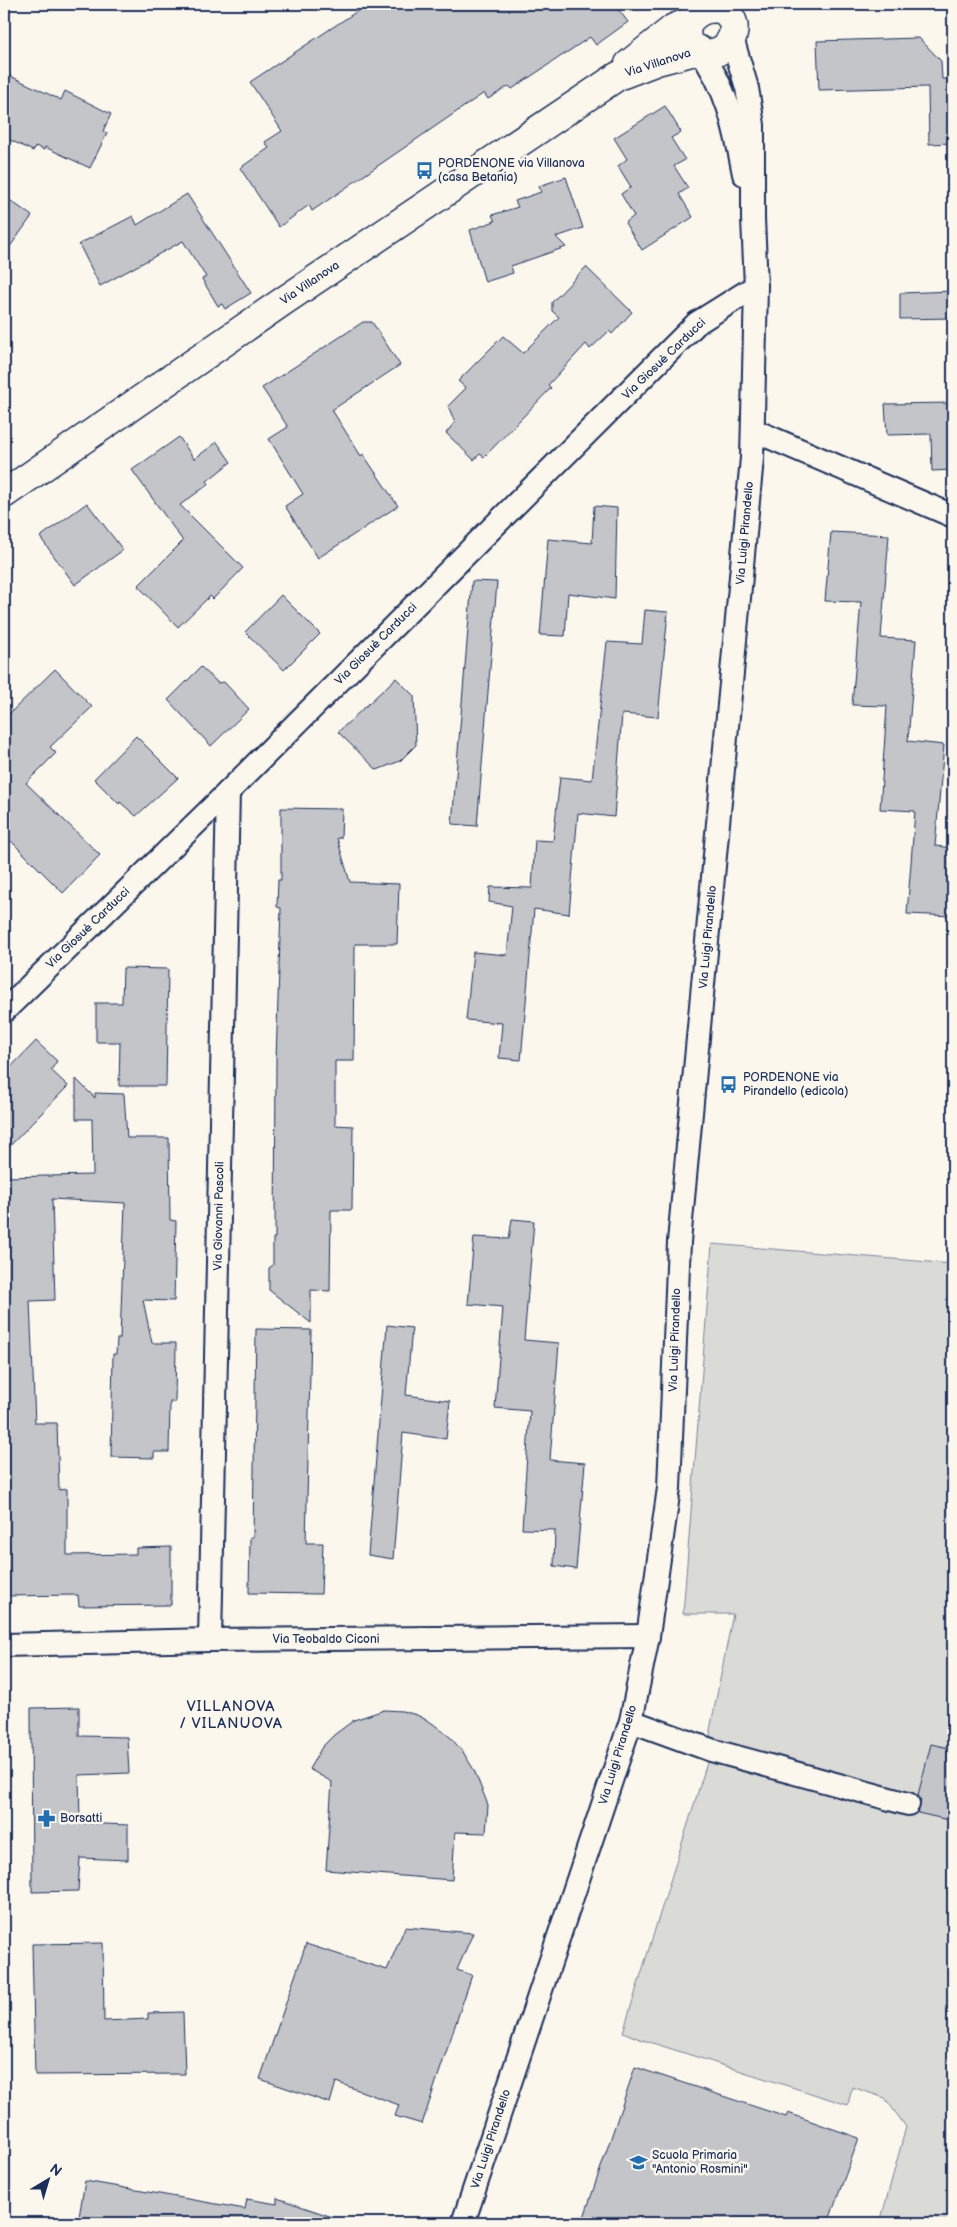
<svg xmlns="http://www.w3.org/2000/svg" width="957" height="2227" viewBox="0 0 957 2227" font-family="'Balsamiq Sans',sans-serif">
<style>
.green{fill:#dadad7;stroke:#7a849a}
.building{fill:#c3c5c9;stroke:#1b2f5e}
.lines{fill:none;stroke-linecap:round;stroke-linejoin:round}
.minor-casing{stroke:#1b2f5e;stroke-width:26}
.tertiary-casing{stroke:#1b2f5e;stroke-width:31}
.minor{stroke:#fbf7ec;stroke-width:22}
.tertiary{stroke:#fbf7ec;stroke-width:28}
.labels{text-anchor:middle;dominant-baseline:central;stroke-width:5;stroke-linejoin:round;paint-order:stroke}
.street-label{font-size:12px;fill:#1b2f5e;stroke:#fbf7ec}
.poi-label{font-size:12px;fill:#1b2f5e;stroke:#fbf7ec;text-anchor:start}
.quarter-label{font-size:15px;letter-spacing:1px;fill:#1b2f5e;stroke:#fbf7ec}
</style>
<rect width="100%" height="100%" fill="#fbf7ec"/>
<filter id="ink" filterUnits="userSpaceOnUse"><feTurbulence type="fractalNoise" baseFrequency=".02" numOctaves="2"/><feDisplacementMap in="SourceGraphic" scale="10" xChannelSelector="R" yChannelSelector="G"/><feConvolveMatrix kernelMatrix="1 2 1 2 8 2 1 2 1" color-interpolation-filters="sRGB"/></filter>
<g filter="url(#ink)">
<!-- green -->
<polygon class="green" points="712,1244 953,1264 953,2223 880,2223 906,2127 885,2098 852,2087 848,2105 637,2038 623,2032 711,1750 710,1730 733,1614 683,1614"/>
<!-- building -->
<g class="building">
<polygon points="368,4 614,4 628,22 596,45 590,37 512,89 509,86 488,99 484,93 312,211 309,205 279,227 240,168 269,148 265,142 282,131 250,82"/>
<polygon points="919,38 941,61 942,79 953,79 953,143 929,144 928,87 819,90 817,41"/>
<polygon points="4,73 61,100 65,91 111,114 103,131 107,133 90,168 45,147 44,150 36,146 33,151 4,137"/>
<polygon points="665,106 681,132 671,138 685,160 674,166 688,188 679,194 693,217 642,250 625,223 634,216 621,194 631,187 618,166 627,159 614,138"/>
<polygon points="566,177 583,228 556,237 566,247 511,266 513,273 485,282 470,230 495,221 492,215 518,207 515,201 541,192 539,186"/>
<polygon points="187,194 251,293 225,309 222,304 218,306 202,279 206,277 183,241 100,286 79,244 133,216 137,225"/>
<polygon points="4,196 32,216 4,255"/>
<polygon points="586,267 632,312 612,334 609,331 590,349 586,344 548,385 551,388 484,457 480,454 474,460 446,433 455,422 448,406 466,388 458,381 503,336 523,353 559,317 552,311 552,302"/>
<polygon points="953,291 953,318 900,319 900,293"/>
<polygon points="363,322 372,322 400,365 332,410 361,456 363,454 398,506 318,558 285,506 303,494 269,439 288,427 262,388"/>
<polygon points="953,403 953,470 932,471 931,434 887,435 885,404"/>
<polygon points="179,437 194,459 217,442 231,462 207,481 209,484 180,505 243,568 213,599 210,596 178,627 138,586 183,541 132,470"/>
<polygon points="87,503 123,550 75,585 40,537"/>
<polygon points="594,506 617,508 615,599 568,593 565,636 540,635 548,539 592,543"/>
<polygon points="831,532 889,535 881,638 916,640 908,741 944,745 935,846 953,848 953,916 907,914 915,811 880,809 887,706 852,705 861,602 825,601"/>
<polygon points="472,581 497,582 477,826 452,824"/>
<polygon points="281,595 320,634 284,670 245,632"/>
<polygon points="645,610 668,612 658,717 622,714 614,817 578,813 569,914 534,909 521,1060 499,1058 502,1023 466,1020 473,952 507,955 512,906 489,902 490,887 532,888 535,840 553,841 560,777 592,780 607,642 642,644"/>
<polygon points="201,667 218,683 224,682 249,709 211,746 168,700"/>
<polygon points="55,669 92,707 50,747 56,753 26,783 100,855 63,893 4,834 4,719"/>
<polygon points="396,678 414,696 416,745 400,761 377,770 338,732"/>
<polygon points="136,736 178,778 136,816 120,802 119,804 94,779"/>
<polygon points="281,808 342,809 341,838 337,838 350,882 399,884 397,944 355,944 354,1061 335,1061 335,1125 353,1126 352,1210 331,1210 330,1291 311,1290 311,1323 269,1290 269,1268 273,1265 273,1238 275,1238 276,1060 281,908 277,907 278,880 281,880"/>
<polygon points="123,968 168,969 166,1086 119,1086 120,1042 96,1042 96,1003 122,1003"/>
<polygon points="36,1041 57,1061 51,1070 68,1086 4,1152 4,1074"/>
<polygon points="76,1079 95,1098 95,1093 124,1094 127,1138 169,1138 170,1220 176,1221 174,1301 143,1300 152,1343 176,1343 175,1402 170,1402 169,1452 154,1452 154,1458 111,1457 113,1354 116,1354 117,1339 120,1339 125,1203 52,1199 55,1300 30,1301 35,1423 57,1423 59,1490 67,1489 67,1555 136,1554 136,1548 171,1547 171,1605 79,1606 78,1595 4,1596 4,1177 93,1175 92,1119 76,1119"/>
<polygon points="512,1219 534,1221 524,1340 559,1343 550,1460 585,1463 576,1569 554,1566 555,1530 522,1529 530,1411 495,1408 503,1307 468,1304 474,1237 509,1239"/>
<polygon points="387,1325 412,1328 406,1395 450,1401 446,1439 403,1433 393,1559 368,1555"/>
<polygon points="256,1329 311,1330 306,1543 323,1543 321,1594 249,1593 250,1537 253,1537"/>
<polygon points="79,1707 79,1736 127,1737 129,1773 79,1775 80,1823 128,1825 128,1860 80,1858 78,1891 32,1892 31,1708"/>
<polygon points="384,1710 402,1711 417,1715 432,1723 450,1737 463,1752 474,1770 488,1805 486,1833 455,1832 452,1880 326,1870 332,1782 309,1769 322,1747 334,1735 354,1720"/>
<polygon points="931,1744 953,1749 953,1821 918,1813 921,1801 918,1795"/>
<polygon points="405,1927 473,1933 457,1970 472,1975 422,2124 395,2116 399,2105 336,2082 330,2103 260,2079 306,1944 387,1970"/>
<polygon points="103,1943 104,2021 148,2019 148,2013 183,2012 185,2074 35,2075 32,1944"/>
<polygon points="635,2067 786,2117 788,2113 859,2138 828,2223 582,2223"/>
<polygon points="85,2181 245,2209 247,2199 277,2204 277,2198 341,2220 340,2223 78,2223"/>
</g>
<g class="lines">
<defs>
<g id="minor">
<path d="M699,50c29,39 36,78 45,124"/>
<polyline points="753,430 953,516"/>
<polyline points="4,1011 228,792 697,323 756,286"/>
<polyline points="210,1640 228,792"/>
<polyline points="4,1645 210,1640 648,1636"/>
<polyline points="631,1721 711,1750 908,1804"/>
<polyline points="463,2223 631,1721 648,1636 669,1488 679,1242 752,458 756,286 753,219 753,125 747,88 732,38"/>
</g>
<g id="tertiary">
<path d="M720,4c4,7 11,11 13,19 4,16 -10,32 -27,30 -35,-6 -20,-53 18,-43"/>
<polyline points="629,64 674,28 687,23"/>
<polyline points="4,494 285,300 618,76 657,61 699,50"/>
</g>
</defs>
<!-- minor casing -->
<use href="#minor" class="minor-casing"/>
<!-- tertiary casing -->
<use href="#tertiary" class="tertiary-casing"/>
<!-- minor -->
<use href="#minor" class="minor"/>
<!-- tertiary -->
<use href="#tertiary" class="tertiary"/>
</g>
</g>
<!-- icons -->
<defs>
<symbol id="bus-bare" viewBox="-9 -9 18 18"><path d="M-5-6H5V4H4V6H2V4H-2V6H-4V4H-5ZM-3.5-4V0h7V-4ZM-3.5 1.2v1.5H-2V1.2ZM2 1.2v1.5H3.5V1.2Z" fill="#1f6fb2" stroke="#fbf7ec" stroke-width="2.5" paint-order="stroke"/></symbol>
<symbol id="pharmacy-bare" viewBox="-9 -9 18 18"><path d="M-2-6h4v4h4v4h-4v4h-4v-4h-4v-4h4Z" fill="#1f6fb2" stroke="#fbf7ec" stroke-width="2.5" paint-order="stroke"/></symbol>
<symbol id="school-bare" viewBox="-9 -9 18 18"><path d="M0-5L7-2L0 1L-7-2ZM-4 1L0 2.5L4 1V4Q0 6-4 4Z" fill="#1f6fb2" stroke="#fbf7ec" stroke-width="2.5" paint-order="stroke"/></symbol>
</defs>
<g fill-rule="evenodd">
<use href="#bus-bare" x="412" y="158" width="25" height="25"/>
<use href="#bus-bare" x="716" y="1072" width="25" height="25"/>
<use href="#pharmacy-bare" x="34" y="1806" width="25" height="25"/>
<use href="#school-bare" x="626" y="2150" width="25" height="25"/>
</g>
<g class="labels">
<!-- street labels -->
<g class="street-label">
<text transform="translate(658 63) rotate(-18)">Via Villanova</text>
<text transform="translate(310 283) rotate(-34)">Via Villanova</text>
<text transform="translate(664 359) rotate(-44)">Via Giosuè Carducci</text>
<text transform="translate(745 533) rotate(-85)">Via Luigi Pirandello</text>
<text transform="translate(376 644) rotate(-45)">Via Giosuè Carducci</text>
<text transform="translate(88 928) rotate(-44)">Via Giosuè Carducci</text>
<text transform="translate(708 937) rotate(-85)">Via Luigi Pirandello</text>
<text transform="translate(219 1216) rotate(-89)">Via Giovanni Pascoli</text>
<text transform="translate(675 1340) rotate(-88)">Via Luigi Pirandello</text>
<text x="326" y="1639">Via Teobaldo Ciconi</text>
<text transform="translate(618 1755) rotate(-73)">Via Luigi Pirandello</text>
<text transform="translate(491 2139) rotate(-72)">Via Luigi Pirandello</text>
</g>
<!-- poi labels -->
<g class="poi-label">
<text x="438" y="163">PORDENONE via Villanova<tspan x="438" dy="14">(casa Betania)</tspan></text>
<text x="743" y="1077">PORDENONE via<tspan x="743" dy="14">Pirandello (edicola)</tspan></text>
<text x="60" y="1818">Borsatti</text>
<text x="652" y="2155">Scuola Primaria<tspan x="652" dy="14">"Antonio Rosmini"</tspan></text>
</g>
<!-- quarter labels -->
<g class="quarter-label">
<text x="231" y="1706">VILLANOVA<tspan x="231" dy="17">/ VILANUOVA</tspan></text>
</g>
</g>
<!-- margin -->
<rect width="957" height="2227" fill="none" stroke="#fbf7ec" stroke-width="20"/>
<rect x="10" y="10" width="937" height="2207" fill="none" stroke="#1b2f5e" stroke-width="2" filter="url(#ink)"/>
<!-- north arrow -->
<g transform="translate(48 2180) rotate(38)" stroke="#fbf7ec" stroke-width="4" paint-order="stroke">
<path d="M0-4L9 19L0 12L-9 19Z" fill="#1b2f5e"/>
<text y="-8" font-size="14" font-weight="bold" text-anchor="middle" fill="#1b2f5e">N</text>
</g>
</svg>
